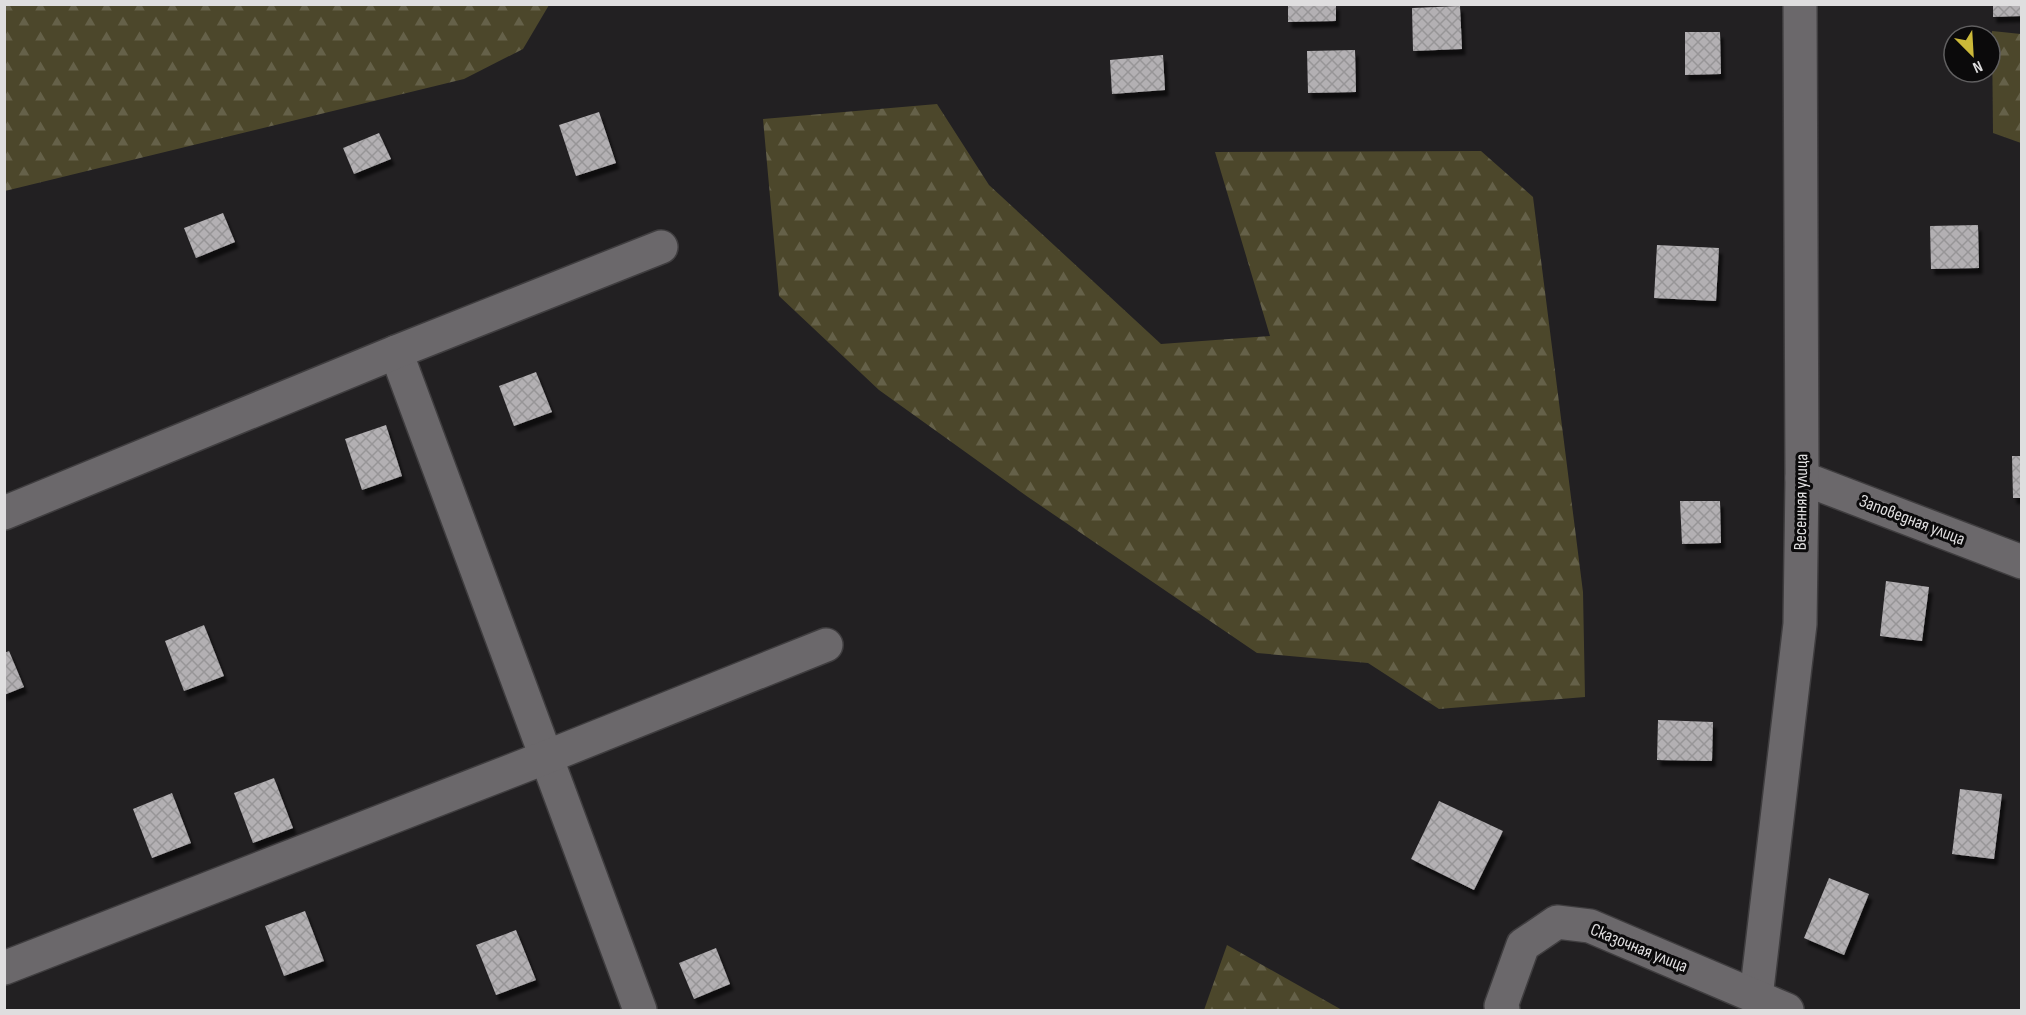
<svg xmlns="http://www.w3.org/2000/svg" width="2026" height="1015" viewBox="0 0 2026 1015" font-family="'Sofia Sans Condensed',sans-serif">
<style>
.forest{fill:url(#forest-firs)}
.building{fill:url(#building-cross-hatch);filter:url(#shadow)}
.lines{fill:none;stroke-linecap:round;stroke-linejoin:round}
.minor-casing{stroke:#3f3d3f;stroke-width:36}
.minor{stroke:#6b686b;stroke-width:33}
.labels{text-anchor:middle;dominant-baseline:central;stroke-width:6;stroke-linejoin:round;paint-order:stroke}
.street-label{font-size:18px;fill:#dfdedf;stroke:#0b0a0b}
</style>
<defs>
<pattern id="forest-firs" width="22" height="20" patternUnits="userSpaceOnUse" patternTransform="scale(1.5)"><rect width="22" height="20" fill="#4c472b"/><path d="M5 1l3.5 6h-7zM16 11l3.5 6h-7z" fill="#656149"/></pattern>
<pattern id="building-cross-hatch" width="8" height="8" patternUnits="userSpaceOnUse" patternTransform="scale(1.5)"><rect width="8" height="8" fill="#b3b0b3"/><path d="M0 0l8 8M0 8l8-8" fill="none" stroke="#979597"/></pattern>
<filter id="shadow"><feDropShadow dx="3.5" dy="6" stdDeviation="1.5" flood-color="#0009"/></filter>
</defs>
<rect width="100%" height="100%" fill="#222022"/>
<!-- forest -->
<g class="forest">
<polygon points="4,5 5,4 549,5 523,49 464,79 5,191"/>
<polygon points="1992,31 2021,34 2021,143 1993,133"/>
<polygon points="937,104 989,185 1161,344 1270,336 1215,152 1481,151 1533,197 1583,592 1585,697 1439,709 1368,663 1257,653 1028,497 879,390 779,296 763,119"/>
<polygon points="1227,945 1342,1010 1204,1010"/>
</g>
<!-- building -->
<g class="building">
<polygon points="1288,4 1336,4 1336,21 1288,22"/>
<polygon points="1993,4 2022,4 2022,16 1993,17"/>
<polygon points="1460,6 1462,49 1413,51 1412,8"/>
<polygon points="1685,32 1720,32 1721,74 1685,75"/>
<polygon points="1355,50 1356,92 1308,93 1307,51"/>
<polygon points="1163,55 1165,90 1112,94 1110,60"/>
<polygon points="599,112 616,163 576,176 559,125"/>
<polygon points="379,133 391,159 354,174 343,148"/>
<polygon points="223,213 235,242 196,258 184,228"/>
<polygon points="1978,225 1979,268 1931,269 1930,226"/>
<polygon points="1657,245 1719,248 1716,301 1654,298"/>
<polygon points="536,372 552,412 514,426 499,386"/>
<polygon points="386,425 402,476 362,490 345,439"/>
<polygon points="2012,456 2022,456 2022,498 2013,498"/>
<polygon points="1680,501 1720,501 1721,543 1682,544"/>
<polygon points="1886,581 1929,587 1922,641 1880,636"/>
<polygon points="204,625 224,676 184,691 165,641"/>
<polygon points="9,651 24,687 4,695 4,653"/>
<polygon points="1658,720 1713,722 1712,761 1657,760"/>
<polygon points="274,778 293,828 253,843 234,793"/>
<polygon points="1960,789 2002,794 1994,859 1952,854"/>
<polygon points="172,793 191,843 152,858 133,809"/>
<polygon points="1439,801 1503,831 1474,890 1411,859"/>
<polygon points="1829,878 1869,894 1844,955 1804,938"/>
<polygon points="305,911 324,961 284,976 265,926"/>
<polygon points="516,930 536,980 496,995 476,945"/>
<polygon points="716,948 730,984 694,999 679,963"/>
</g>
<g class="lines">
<defs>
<g id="minor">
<polyline points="396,352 640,1010"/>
<polyline points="1802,478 2022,562"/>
<polyline points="4,513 396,352 661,247"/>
<polyline points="4,968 544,758 826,645"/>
<polyline points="1756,997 1800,624 1802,478 1800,4"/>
<polyline points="1503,1010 1501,1006 1523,945 1557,922 1590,926 1787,1010"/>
</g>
</defs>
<!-- minor casing -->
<use href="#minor" class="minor-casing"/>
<!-- minor -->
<use href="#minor" class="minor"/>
</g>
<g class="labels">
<!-- street labels -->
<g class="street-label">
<text transform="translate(1801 502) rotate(-89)">Весенняя улица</text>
<text transform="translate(1912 520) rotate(21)">Заповедная улица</text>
<text transform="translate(1639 948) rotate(22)">Сказочная улица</text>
</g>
</g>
<!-- border -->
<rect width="2026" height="1015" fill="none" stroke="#dfdedf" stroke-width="12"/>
<!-- north arrow -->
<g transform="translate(1972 54) rotate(156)"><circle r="28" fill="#0b0a0b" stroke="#605f60" stroke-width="1.5"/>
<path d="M0-4.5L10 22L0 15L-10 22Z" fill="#ccb939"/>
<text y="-9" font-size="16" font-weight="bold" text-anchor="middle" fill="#dfdedf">N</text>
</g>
</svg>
